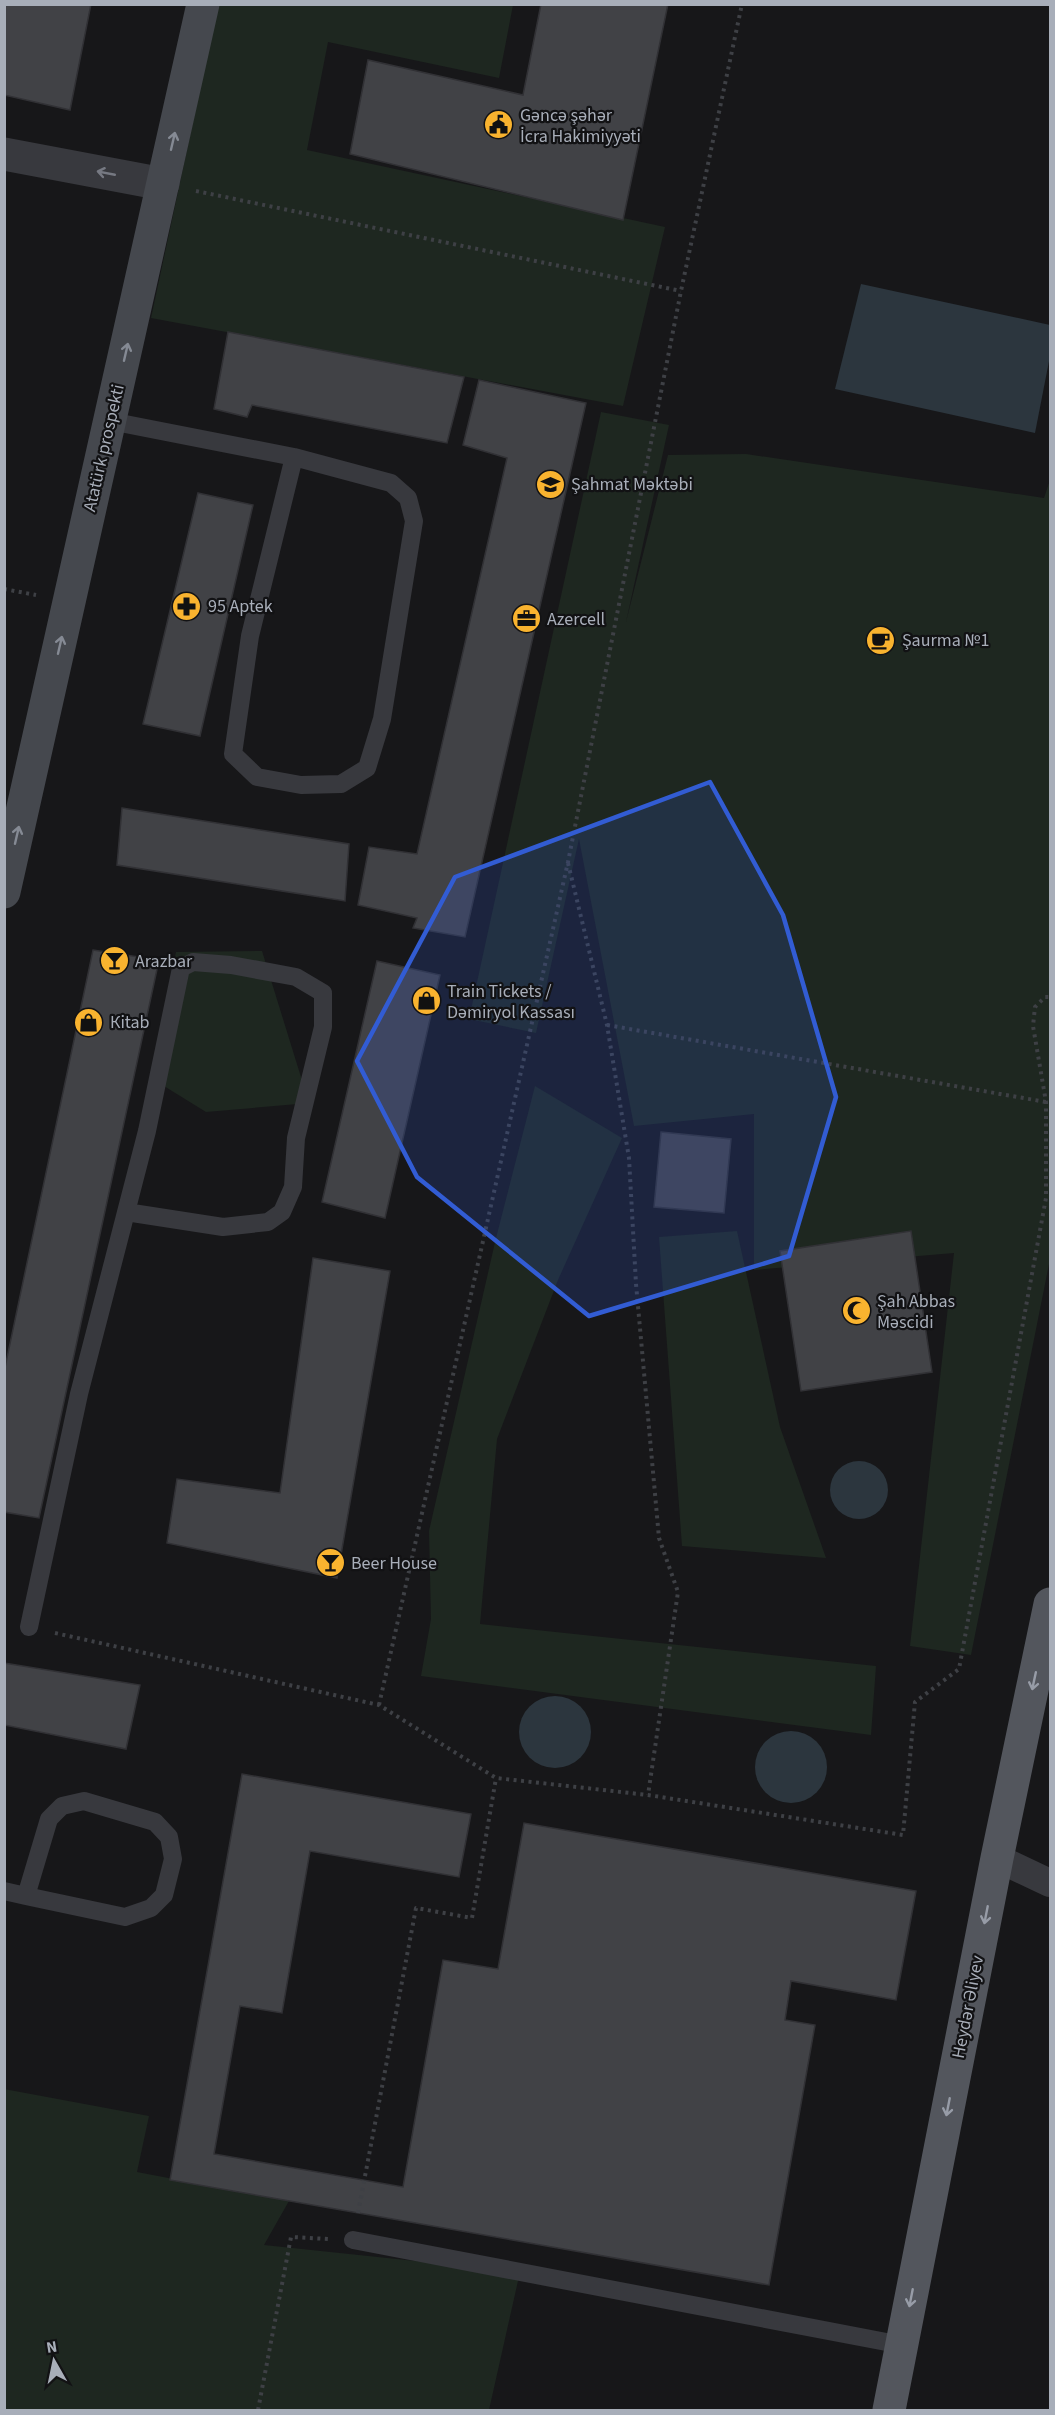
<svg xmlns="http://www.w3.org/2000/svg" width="1055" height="2415" viewBox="0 0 1055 2415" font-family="'Source Sans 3',sans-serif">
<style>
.green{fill:#1e2720}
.water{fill:#2c363e}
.building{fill:#414246;stroke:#313135;stroke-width:1.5}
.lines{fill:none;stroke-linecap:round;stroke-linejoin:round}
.path{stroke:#3e4045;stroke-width:4;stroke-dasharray:3 4.5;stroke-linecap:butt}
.service{stroke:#38393e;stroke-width:18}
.pedestrian{stroke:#38393e;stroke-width:28}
.minor{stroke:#38393e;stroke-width:33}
.secondary{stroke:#45484e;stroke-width:33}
.primary{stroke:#53565d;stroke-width:33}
.oneway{stroke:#858a94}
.oneway2{stroke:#767982}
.oneway3{stroke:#979ca7}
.marked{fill:#325cd3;fill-opacity:0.2;stroke:#325cd3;stroke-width:4.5;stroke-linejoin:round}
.labels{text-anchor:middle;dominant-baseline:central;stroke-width:4.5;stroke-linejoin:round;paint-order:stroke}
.poi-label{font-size:18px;fill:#a8aeb9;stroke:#121214;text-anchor:start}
.street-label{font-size:18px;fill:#a8aeb9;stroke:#121214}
</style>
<rect width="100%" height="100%" fill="#171719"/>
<!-- green -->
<g class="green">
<polygon points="218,5 513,5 499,78 328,42 307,150 665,227 623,406 151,318"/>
<polygon points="601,412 669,425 626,622 668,455 746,454 1044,498 1050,480 1050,1259 971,1655 910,1646 954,1253 754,1270 754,1114 634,1126 579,839 536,1033 469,1019"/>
<polygon points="262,951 309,1103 206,1112 151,1078 176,952"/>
<polygon points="535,1086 622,1138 558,1280 497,1439 480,1624 876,1666 871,1735 421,1676 431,1619 429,1531 496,1238"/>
<polygon points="737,1231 780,1427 826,1558 682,1546 659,1237"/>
<polygon points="4,2089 149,2116 137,2172 289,2201 264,2245 520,2272 489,2410 5,2410"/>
</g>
<!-- water -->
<g class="water">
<polygon points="861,284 1050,325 1050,356 1035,433 835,389"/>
<circle cx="859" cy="1490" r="29"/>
<circle cx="555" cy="1732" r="36"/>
<circle cx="791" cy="1767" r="36"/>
</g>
<!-- building -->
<g class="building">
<polygon points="4,4 91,4 70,110 4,95"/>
<polygon points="541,4 668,4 623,220 350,154 368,60 523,95"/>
<polygon points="228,332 464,377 447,443 252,405 247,417 214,409"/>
<polygon points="479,380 586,403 465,937 413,928 417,918 358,905 369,847 417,854 507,458 463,445"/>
<polygon points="198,493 253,505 200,736 143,724"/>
<polygon points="122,808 349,844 345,901 117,865"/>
<polygon points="93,950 159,960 39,1518 4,1512 4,1372"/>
<polygon points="377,961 440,975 385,1218 322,1202"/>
<polygon points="661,1132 731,1139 724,1213 654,1207"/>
<polygon points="911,1231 932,1372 801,1391 780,1251"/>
<polygon points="313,1258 390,1271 337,1578 167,1543 177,1479 280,1493"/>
<polygon points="4,1663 140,1685 126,1749 4,1725"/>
<polygon points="242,1774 471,1814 459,1877 310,1851 282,2013 240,2006 214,2154 403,2187 443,1960 498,1969 524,1823 916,1891 896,2000 791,1981 785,2020 815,2025 769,2285 170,2180"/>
</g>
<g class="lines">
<!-- path -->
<g class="path">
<polyline points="196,191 681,291"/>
<polyline points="4,589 36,595"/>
<polyline points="568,863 607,1025 629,1158 636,1284 659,1538 678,1592 648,1795"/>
<polyline points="607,1025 1046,1102"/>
<polyline points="55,1633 379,1705 496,1778 648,1795 903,1835 915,1702 959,1669 1046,1198 1046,1102 1033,1026 1035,1007 1045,997 1050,997"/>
<polyline points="379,1705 568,862 681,291 742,4"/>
<polyline points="358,2213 416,1908 472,1918 496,1778"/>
<polyline points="258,2410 291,2237 328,2239"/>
</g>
<!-- service -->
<g class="service">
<polyline points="110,421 294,457 391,483 408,498 414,521 382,719 367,768 341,784 301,785 257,777 233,754 250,636 294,457"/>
<polyline points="29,1627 79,1394 147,1131 181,968 193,962 231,965 296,977 323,993 323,1027 296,1138 293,1187 282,1212 268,1222 223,1227 126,1212"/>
<polyline points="4,1891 26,1896 125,1917 151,1908 164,1895 173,1859 169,1837 155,1822 84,1801 62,1806 49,1819 26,1896"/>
<polyline points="353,2240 902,2345"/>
</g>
<!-- pedestrian -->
<polyline class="pedestrian" points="997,1858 1050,1883"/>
<!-- minor -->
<polyline class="minor" points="4,154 163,184"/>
<!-- secondary -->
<polyline class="secondary" points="4,892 203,4"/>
<!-- primary -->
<polyline class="primary" points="889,2410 997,1858 1050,1604"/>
</g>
<!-- one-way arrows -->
<defs><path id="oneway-shaft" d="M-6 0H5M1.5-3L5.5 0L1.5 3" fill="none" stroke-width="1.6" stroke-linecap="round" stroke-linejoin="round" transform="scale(1.5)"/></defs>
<g class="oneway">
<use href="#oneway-shaft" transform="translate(173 141) rotate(-77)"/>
<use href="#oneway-shaft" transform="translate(126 352) rotate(-77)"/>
<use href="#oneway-shaft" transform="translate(60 645) rotate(-77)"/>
<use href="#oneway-shaft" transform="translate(17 835) rotate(-77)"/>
</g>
<use class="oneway2" href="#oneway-shaft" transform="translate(106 173) rotate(-169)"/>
<g class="oneway3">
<use href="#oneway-shaft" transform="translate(1034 1681) rotate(102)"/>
<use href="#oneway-shaft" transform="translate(986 1915) rotate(101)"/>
<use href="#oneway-shaft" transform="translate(948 2107) rotate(101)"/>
<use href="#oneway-shaft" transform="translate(911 2298) rotate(101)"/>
</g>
<!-- marked area -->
<path class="marked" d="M710,782l73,133 53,182 -47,159 -200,60 -172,-139 -60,-116 98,-184z"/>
<!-- icons -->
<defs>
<symbol id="civic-disc" viewBox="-11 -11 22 22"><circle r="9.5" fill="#f9b32f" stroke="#121214"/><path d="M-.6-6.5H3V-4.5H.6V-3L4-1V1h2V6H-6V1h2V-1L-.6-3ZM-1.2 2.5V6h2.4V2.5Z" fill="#111"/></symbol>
<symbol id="school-disc" viewBox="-11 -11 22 22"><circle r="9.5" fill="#f9b32f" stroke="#121214"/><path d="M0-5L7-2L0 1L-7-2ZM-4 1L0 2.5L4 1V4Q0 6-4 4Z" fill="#111"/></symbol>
<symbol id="pharmacy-disc" viewBox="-11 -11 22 22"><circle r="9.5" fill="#f9b32f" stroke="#121214"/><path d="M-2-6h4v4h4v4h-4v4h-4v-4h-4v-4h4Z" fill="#111"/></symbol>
<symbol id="office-disc" viewBox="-11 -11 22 22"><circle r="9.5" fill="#f9b32f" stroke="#121214"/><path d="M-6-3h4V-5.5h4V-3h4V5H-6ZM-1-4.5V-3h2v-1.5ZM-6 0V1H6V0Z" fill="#111"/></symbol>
<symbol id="cafe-disc" viewBox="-11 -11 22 22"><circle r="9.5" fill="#f9b32f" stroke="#121214"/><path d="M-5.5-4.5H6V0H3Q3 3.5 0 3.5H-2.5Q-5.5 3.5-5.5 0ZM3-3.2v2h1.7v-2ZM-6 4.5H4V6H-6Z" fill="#111"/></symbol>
<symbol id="bar-disc" viewBox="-11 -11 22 22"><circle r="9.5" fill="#f9b32f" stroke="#121214"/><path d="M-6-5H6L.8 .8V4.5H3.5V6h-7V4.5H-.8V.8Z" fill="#111"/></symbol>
<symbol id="shop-disc" viewBox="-11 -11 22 22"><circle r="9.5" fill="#f9b32f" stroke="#121214"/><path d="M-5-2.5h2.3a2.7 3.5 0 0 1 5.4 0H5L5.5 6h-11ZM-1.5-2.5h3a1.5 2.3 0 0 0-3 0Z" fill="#111"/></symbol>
<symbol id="mosque-disc" viewBox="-11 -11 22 22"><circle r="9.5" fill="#f9b32f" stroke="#121214"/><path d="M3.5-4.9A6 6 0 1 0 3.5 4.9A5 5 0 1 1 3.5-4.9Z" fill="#111"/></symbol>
</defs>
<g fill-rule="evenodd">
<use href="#civic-disc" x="482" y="108" width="33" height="33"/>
<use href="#school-disc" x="534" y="468" width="33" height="33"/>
<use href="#pharmacy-disc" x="170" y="590" width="33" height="33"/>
<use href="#office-disc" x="510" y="602" width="33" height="33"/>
<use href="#cafe-disc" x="864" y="624" width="33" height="33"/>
<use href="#bar-disc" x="98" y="944" width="33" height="33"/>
<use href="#shop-disc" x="410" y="984" width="33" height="33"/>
<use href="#shop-disc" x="72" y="1006" width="33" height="33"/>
<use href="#mosque-disc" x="840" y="1294" width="33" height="33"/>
<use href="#bar-disc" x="314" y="1546" width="33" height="33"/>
</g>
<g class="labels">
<!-- poi labels -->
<g class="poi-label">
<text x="520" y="115">Gəncə şəhər<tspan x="520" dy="21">İcra Hakimiyyəti</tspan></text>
<text x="571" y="484">Şahmat Məktəbi</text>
<text x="208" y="606">95 Aptek</text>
<text x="547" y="619">Azercell</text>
<text x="902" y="640">Şaurma №1</text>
<text x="135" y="961">Arazbar</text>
<text x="447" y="991">Train Tickets /<tspan x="447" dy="21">Dəmiryol Kassası</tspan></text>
<text x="110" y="1022">Кitab</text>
<text x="877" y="1301">Şah Abbas<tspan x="877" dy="21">Məscidi</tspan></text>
<text x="351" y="1563">Beer House</text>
</g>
<!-- street labels -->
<g class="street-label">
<text transform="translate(104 448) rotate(-77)">Atatürk prospekti</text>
<text transform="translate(968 2007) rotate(-79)">Heydər Əliyev</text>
</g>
</g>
<!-- border -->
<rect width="1055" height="2415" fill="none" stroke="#a8aeb9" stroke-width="12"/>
<!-- north arrow -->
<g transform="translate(54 2361) rotate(351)" stroke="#121214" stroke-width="4.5" paint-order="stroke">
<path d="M0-4.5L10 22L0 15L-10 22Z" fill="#a8aeb9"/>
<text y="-9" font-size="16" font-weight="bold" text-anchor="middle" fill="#a8aeb9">N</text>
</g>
</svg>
